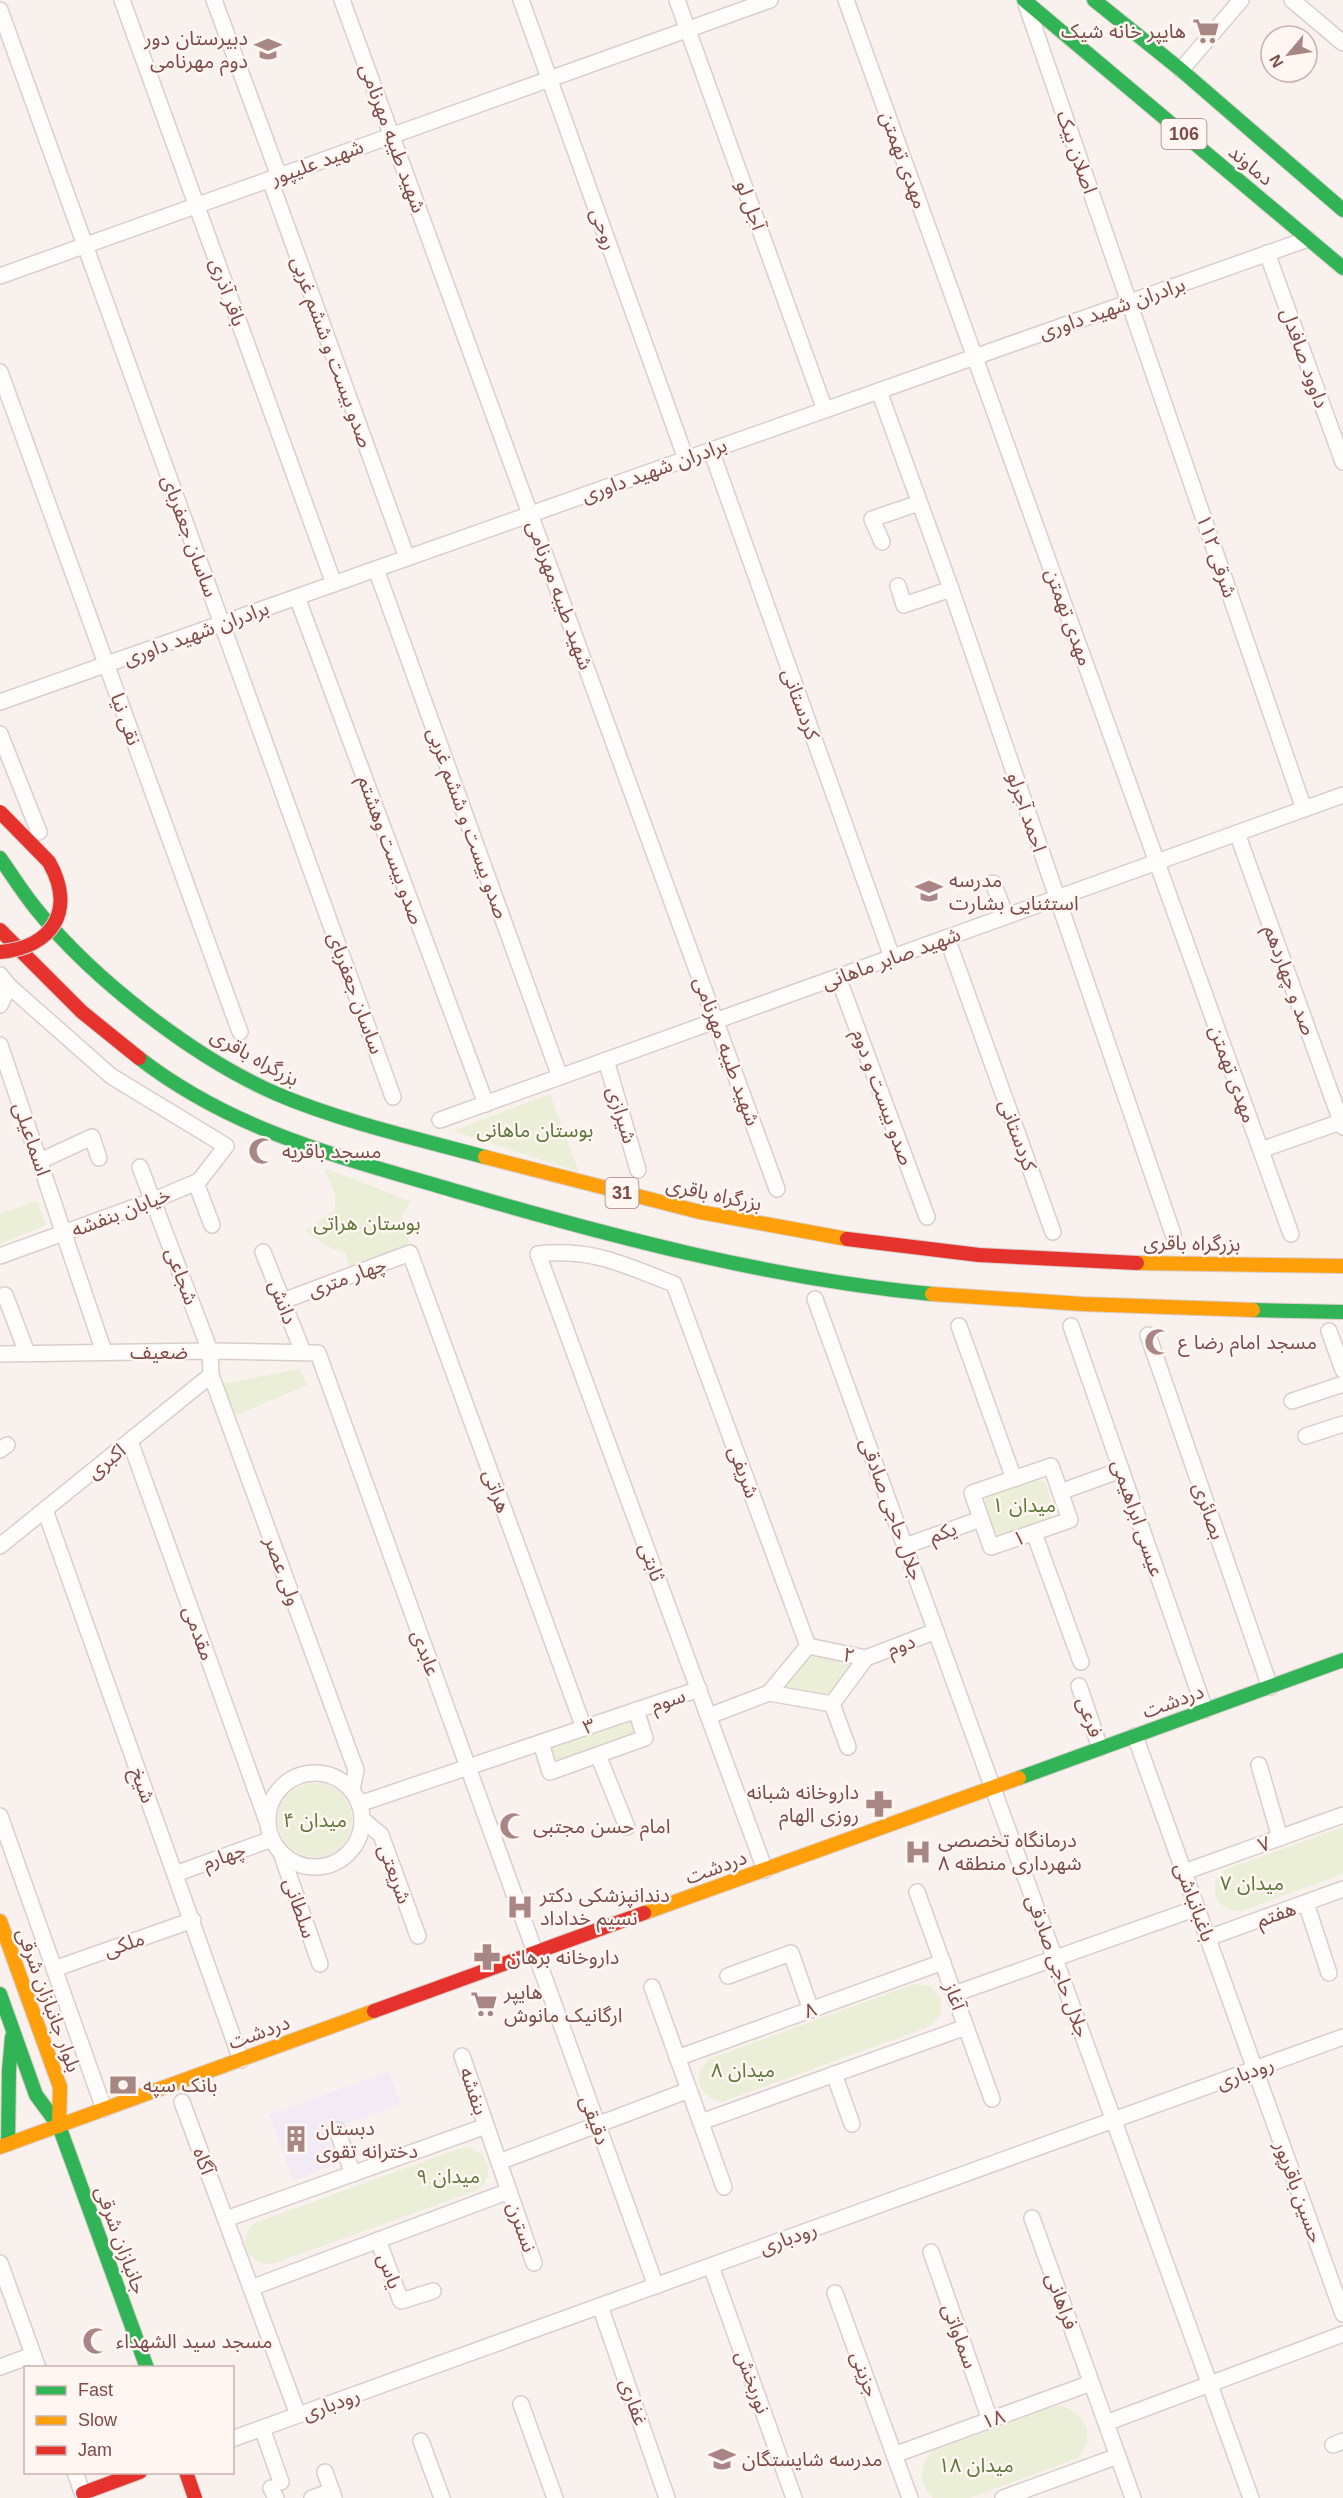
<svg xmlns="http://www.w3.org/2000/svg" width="1343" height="2498" viewBox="0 0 1343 2498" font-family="Arial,'Noto Sans Arabic',sans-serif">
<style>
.education{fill:#f2ebf5}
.green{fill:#ecefd8}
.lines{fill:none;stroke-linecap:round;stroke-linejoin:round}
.street-casing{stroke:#dacecc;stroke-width:18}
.fast-casing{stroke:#dacecb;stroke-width:16}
.slow-casing{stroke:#dacecb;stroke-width:16}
.jam-casing{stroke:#dacecb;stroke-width:16}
.street{stroke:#fefdfc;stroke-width:15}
.fast{stroke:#30b455;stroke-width:14}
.slow{stroke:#ff9f0a;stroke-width:14}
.jam{stroke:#e5322d;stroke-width:14}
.jam-bridge-casing{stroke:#dbccca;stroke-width:16;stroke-linecap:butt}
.jam-bridge{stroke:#e5322d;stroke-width:14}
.labels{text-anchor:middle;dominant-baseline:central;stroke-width:5;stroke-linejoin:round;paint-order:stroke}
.shield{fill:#fff6f2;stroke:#a37f7c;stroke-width:1.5}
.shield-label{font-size:18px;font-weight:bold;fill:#7c4c49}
.poi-label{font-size:20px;fill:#7c4c49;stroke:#fff6f2;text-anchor:start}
.street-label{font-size:20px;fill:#7c4c49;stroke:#fff6f2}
.park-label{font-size:20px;fill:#5e773b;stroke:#fff6f2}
</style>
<rect width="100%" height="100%" fill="#f9f1ee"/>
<!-- education -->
<polygon class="education" points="389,2071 401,2104 327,2131 339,2163 293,2180 269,2115"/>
<!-- green -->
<g class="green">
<polygon points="550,1094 579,1172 453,1131"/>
<polygon points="324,1168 411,1201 402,1215 409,1243 350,1270 345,1253 331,1248 305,1231 335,1209 335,1194"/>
<polygon points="37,1201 46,1225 0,1244 0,1214"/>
<polygon points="299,1369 308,1385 234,1416 222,1384"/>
<polygon points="1032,1478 1045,1483 1053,1506 1049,1520 1003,1537 992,1531 983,1506 988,1495"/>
<polygon points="810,1652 854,1662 828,1696 782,1688"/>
<polygon points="632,1716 639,1735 553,1765 547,1746"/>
<circle cx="315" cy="1820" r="37"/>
<path d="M1343,1827v47l-102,37c-19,1 -30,-13 -25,-32l8,-9z"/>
<path d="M914,1984l16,2 11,12v16l-10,12 -206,75c-19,0 -30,-14 -25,-32l9,-10z"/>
<path d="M469,2147l14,8 6,14 -5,15 -6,6 -206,74c-25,1 -36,-25 -17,-41l206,-75z"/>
<path d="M1060,2406c27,5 36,32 18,52l-108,40h-37c-15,-15 -15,-36 3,-49l116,-42z"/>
</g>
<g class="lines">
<defs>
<g id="street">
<polyline points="122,0 334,584"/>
<polyline points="214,0 279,176"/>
<polyline points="342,0 777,1189"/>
<polyline points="521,0 686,459"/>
<polyline points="677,0 825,410"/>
<polyline points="846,0 1291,1234"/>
<polyline points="1292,0 1343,43"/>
<polyline points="1026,4 1304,809"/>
<polyline points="0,10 393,1097"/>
<polyline points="1181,70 1241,0"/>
<polyline points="270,180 407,558"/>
<polyline points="1267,253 1343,462"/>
<polyline points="0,276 770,0"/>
<polyline points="0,372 240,1032"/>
<polyline points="879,391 951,589 1173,1234"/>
<polyline points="711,450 892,957"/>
<polyline points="882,542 872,519 919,503"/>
<polyline points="376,569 560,1077"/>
<polyline points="898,586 904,605 951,589"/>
<polyline points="297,597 486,1104"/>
<polyline points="0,702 1308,239"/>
<polyline points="0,734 39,832"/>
<polyline points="1237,833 1343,1127"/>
<polyline points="993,883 1006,916"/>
<polyline points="947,938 1053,1232"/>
<polyline points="0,975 9,986 111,1076 226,1146 199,1181 154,1200 0,1256"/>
<polyline points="838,977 927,1217"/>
<polyline points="0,1005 9,986"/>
<polyline points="0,1045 104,1352"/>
<polyline points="606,1060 638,1170"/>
<polyline points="440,1120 1343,795"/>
<polyline points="1261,1150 1343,1121"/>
<polyline points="40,1161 92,1137 99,1158"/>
<polyline points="140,1167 210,1351 211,1375 356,1770 352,1790"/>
<polyline points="196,1183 212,1225"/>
<polyline points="263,1252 303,1352"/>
<polyline points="5,1295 27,1353"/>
<polyline points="815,1299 1251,2498"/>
<polyline points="283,1301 410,1253 584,1728"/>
<polyline points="959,1326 1014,1479"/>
<polyline points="1071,1326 1205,1710"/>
<polyline points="1329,1331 1343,1370"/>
<polyline points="1148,1335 1270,1687"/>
<polyline points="0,1354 210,1351 318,1353 656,2286"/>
<polyline points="1292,1401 1343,1384"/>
<polyline points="1306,1436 1343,1424"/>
<polyline points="130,1441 268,1824"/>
<polyline points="0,1450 7,1445"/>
<polygon points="1051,1466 1070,1520 991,1547 972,1493"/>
<polyline points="1060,1492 1121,1470"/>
<polyline points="45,1510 241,2060"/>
<polyline points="1034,1533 1081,1662"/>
<polyline points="0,1546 211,1375"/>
<polyline points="905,1546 981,1519"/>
<polyline points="808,1646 866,1658"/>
<polyline points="866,1658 936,1631"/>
<polyline points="1079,1686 1100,1748"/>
<polyline points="769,1693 832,1704"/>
<polyline points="832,1704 866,1658"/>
<polyline points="832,1704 848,1747"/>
<polyline points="709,1716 769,1693 808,1646"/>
<polyline points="1135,1736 1343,2314"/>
<polyline points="541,1743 550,1772 645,1738 636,1710"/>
<polyline points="598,1755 627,1827"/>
<polyline points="1259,1765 1280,1838"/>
<circle cx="315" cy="1820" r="47"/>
<polyline points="359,1804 699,1689"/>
<polyline points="0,1816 104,2109"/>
<polyline points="362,1819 381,1835 418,1936"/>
<polyline points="281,1853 320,1964"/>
<path d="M765,1870l-227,-616c55,-6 86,11 136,30l134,362"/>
<polyline points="1184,1872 1343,1815"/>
<polyline points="175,1874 272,1839"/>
<polyline points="917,1892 992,2099"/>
<polyline points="1306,1903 1329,1973"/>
<polyline points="1208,1938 1343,1889"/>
<polyline points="54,1969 193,1920"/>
<polyline points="728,1976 791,1953 811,2010"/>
<polyline points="652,1987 724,2187"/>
<polyline points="954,1994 1197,1908"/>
<polyline points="462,2056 534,2263"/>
<polyline points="677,2058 943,1962"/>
<polyline points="834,2074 852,2124"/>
<polyline points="182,2102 298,2415"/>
<polyline points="701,2122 966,2027"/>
<polyline points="337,2130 353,2174"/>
<polyline points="499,2162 689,2090"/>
<polyline points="1032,2218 1133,2498"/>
<polyline points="226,2219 486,2126"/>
<polyline points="378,2240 401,2301 433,2291"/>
<polyline points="931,2252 990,2420"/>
<polyline points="0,2263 38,2368"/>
<polyline points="711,2266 794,2498"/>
<polyline points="251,2288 509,2191"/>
<polyline points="835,2293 910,2498"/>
<polyline points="600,2306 667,2498"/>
<polyline points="0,2367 33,2355"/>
<polyline points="521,2404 555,2498"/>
<polyline points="1106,2423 1343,2334"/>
<polyline points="262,2428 281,2482"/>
<polyline points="232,2439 1343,2037"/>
<polyline points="421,2441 442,2498"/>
<polyline points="1333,2445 1343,2441"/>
<polyline points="894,2455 1091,2383"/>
<polyline points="75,2472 84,2498"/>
<polyline points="325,2472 334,2498"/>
<polyline points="271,2488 276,2498"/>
<polyline points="312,2498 332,2491"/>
<polyline points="1003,2498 1118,2456"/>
</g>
<g id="fast">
<polyline points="1024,0 1343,268"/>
<polyline points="1094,0 1181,70 1343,210"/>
<path d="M0,858c12,17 23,35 37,52 57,70 157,148 240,184 63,27 141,45 208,63"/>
<path d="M139,1058c97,75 206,100 320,134 154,45 313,87 473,102"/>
<polyline points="1253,1310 1343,1312"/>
<polyline points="1019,1778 1343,1660"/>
<polyline points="0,1994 36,2095 59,2126 147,2368"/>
<polyline points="8,2144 9,2070 12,2037"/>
</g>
<g id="slow">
<polyline points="485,1157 700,1212 847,1239"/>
<polyline points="1137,1263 1343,1266"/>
<polyline points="932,1294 1082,1304 1253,1310"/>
<polyline points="644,1913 1019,1778"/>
<polyline points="0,1921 60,2087 59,2126"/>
<polyline points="0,2147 374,2011"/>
</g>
<g id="jam">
<polyline points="0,930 82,1012 139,1058"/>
<polyline points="847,1239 979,1255 1137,1263"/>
<polyline points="374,2011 644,1913"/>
<polyline points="186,2472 195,2498"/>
<polyline points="83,2493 140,2472"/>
</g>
</defs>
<!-- street casing -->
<use href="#street" class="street-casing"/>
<!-- fast casing -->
<use href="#fast" class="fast-casing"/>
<!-- slow casing -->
<use href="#slow" class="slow-casing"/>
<!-- jam casing -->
<use href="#jam" class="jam-casing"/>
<!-- street -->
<use href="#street" class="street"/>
<!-- fast -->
<use href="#fast" class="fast"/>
<!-- slow -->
<use href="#slow" class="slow"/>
<!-- jam -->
<use href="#jam" class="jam"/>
<defs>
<path id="jam-bridge" d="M0,812l49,50c27,48 4,85 -49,90"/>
</defs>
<!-- jam-bridge casing -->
<use href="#jam-bridge" class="jam-bridge-casing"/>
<!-- jam-bridge -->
<use href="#jam-bridge" class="jam-bridge"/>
</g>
<!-- icons -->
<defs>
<symbol id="supermarket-bare" viewBox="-9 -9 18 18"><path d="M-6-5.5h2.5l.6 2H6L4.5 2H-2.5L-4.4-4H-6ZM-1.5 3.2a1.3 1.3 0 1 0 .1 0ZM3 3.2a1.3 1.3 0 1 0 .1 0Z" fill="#a88683" stroke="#fff6f2" stroke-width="2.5" paint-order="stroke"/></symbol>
<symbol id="school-bare" viewBox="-9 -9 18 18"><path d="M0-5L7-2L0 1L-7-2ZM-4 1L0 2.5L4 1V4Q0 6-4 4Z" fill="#a88683" stroke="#fff6f2" stroke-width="2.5" paint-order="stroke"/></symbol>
<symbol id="mosque-bare" viewBox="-9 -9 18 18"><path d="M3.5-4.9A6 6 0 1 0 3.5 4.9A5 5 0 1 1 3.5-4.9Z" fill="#a88683" stroke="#fff6f2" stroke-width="2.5" paint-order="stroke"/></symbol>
<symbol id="pharmacy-bare" viewBox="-9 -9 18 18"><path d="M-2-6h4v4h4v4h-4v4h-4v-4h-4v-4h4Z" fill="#a88683" stroke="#fff6f2" stroke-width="2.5" paint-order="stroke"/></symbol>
<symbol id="hospital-bare" viewBox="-9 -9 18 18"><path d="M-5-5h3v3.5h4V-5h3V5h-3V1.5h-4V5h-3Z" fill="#a88683" stroke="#fff6f2" stroke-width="2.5" paint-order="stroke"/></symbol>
<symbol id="bank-bare" viewBox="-9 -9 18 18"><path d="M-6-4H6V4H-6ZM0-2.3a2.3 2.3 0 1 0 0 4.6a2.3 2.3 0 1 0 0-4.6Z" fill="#a88683" stroke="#fff6f2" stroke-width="2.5" paint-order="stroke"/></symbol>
<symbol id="building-bare" viewBox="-9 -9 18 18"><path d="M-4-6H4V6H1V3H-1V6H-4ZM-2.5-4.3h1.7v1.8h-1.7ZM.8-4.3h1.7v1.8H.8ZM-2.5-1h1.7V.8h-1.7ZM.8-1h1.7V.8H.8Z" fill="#a88683" stroke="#fff6f2" stroke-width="2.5" paint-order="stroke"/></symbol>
</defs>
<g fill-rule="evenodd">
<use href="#supermarket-bare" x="1187" y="12" width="38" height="38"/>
<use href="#school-bare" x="249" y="30" width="38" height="38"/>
<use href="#school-bare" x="910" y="872" width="38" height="38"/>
<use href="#mosque-bare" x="243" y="1132" width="38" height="38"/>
<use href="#mosque-bare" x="1139" y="1323" width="38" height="38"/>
<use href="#pharmacy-bare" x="860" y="1785" width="38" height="38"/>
<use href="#mosque-bare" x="494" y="1807" width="38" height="38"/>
<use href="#hospital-bare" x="899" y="1833" width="38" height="38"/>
<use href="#hospital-bare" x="501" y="1888" width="38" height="38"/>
<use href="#pharmacy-bare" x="468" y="1938" width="38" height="38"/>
<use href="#supermarket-bare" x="465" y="1985" width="38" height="38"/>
<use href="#bank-bare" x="104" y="2066" width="38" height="38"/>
<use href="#building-bare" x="277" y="2120" width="38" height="38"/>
<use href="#mosque-bare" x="77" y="2322" width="38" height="38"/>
<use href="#school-bare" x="703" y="2440" width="38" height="38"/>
</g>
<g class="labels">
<!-- shield labels -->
<g class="shield">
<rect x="1161.5" y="119" width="45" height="30" rx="4.5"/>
<rect x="605.5" y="1178" width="33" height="30" rx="4.5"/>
</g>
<g class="shield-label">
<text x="1184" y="134">106</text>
<text x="622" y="1193">31</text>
</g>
<!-- poi labels -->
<g class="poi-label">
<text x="1186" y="31" text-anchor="end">هایپر خانه شیک</text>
<text x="248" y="38" text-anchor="end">دبیرستان دور<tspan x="248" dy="23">دوم مهرنامی</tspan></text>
<text x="949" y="880">مدرسه<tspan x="949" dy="23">استثنایی بشارت</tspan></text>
<text x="282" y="1151">مسجد باقریه</text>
<text x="1178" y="1342">مسجد امام رضا ع</text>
<text x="859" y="1792" text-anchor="end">داروخانه شبانه<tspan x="859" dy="23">روزی الهام</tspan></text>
<text x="533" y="1826">امام حسن مجتبی</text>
<text x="938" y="1840">درمانگاه تخصصی<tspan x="938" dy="23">شهرداری منطقه ۸</tspan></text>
<text x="540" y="1895">دندانپزشکی دکتر<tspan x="540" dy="23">نسیم خداداد</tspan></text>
<text x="507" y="1957">داروخانه برهان</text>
<text x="504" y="1992">هایپر<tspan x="504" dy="23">ارگانیک مانوش</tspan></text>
<text x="143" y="2085">بانک سپه</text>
<text x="316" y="2128">دبستان<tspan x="316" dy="23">دخترانه تقوی</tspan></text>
<text x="116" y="2341">مسجد سید الشهداء</text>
<text x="742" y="2459">مدرسه شایستگان</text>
</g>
<!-- street labels -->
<g class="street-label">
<text transform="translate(393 138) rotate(70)">شهید طیبه مهرنامی</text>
<text transform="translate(1077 152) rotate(71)">اصلان بیک</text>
<text transform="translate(904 160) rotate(70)">مهدی تهمتن</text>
<text transform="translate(317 162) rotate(-20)">شهید علیپور</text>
<text transform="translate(1251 165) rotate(40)">دماوند</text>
<text transform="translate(751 205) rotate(70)">آجل لو</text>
<text transform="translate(604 229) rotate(70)">روحی</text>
<text transform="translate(228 292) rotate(70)">باقر آذری</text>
<text transform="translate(1112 308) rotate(-19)">برادران شهید داوری</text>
<text transform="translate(332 352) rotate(70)">صدو بیست و ششم غربی</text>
<text transform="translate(1305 358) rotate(70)">داوود صافدل</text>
<text transform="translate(654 470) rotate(-20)">برادران شهید داوری</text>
<text transform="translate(190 536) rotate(70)">ساسان جعفربای</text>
<text transform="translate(1217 556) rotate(71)">۱۱۲ شرقی</text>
<text transform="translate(560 595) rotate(70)">شهید طیبه مهرنامی</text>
<text transform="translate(1069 617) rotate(70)">مهدی تهمتن</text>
<text transform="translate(196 633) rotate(-20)">برادران شهید داوری</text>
<text transform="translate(801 704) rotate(70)">کردستانی</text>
<text transform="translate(126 719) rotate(70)">نقی نیا</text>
<text transform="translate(1027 812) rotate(71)">احمد آجرلو</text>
<text transform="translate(468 823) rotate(70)">صدو بیست و ششم غربی</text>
<text transform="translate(391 850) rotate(70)">صدو بیست وهشتم</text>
<text transform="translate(891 958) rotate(-20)">شهید صابر ماهانی</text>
<text transform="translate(1290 980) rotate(70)">صد و چهاردهم</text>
<text transform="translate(356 993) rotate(70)">ساسان جعفربای</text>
<text transform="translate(727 1051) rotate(70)">شهید طیبه مهرنامی</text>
<text transform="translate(255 1057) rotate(29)">بزرگراه باقری</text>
<text transform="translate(1233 1074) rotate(70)">مهدی تهمتن</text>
<text transform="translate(883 1097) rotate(70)">صدو بیست و دوم</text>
<text transform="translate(622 1115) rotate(73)">شیرازی</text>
<text transform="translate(1018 1135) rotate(70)">کردستانی</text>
<text transform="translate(32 1139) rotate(71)">اسماعیلی</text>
<text transform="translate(714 1194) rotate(12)">بزرگراه باقری</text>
<text transform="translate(121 1212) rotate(-21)">خیابان بنفشه</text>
<text transform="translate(1192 1243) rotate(1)">بزرگراه باقری</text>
<text transform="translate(182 1276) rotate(70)">شجاعی</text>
<text transform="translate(347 1277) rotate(-20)">چهار متری</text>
<text transform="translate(283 1302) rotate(69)">دانش</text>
<text x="159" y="1352">ضعیف</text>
<text transform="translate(106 1461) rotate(-39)">اکبری</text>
<text transform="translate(744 1472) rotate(70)">شریفی</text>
<text transform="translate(497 1491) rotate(70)">هراتی</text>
<text transform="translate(892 1509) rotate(70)">جلال حاجی صادقی</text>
<text transform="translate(1209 1511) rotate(71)">بصائری</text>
<text transform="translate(1138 1518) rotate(71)">عیسی ابراهیمی</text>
<text transform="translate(943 1532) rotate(-19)">یکم</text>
<text transform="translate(1019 1538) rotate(-19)">۱</text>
<text transform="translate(652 1562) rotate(70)">ثابتی</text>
<text transform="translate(283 1571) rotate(70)">ولی عصر</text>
<text transform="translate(199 1633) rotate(70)">مقدمی</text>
<text transform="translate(901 1645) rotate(-21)">دوم</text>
<text transform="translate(426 1653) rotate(70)">عابدی</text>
<text transform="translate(849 1655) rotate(12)">۲</text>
<text transform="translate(668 1700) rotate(-19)">سوم</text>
<text transform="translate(1173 1701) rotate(-20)">دردشت</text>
<text transform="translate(1090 1717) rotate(71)">فرعی</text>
<text transform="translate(589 1726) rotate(-19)">۳</text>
<text transform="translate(143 1785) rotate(70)">شیخ</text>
<text transform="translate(1264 1844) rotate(-20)">۷</text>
<text transform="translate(224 1856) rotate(-20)">چهارم</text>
<text transform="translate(716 1867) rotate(-20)">دردشت</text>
<text transform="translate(395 1874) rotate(70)">شریعتی</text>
<text transform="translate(1195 1902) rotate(70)">باغبانباشی</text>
<text transform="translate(300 1908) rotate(71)">سلطانی</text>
<text transform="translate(1276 1914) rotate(-20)">هفتم</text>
<text transform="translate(124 1944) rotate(-19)">ملکی</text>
<text transform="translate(1058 1966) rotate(70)">جلال حاجی صادقی</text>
<text transform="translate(955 1996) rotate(70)">آغاز</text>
<text transform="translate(49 2000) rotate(70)">بلوار جانبازان شرقی</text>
<text transform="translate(810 2010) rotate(-20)">۸</text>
<text transform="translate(259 2032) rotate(-20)">دردشت</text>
<text transform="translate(1245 2073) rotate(-20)">رودباری</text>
<text transform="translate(474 2091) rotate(71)">بنفشه</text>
<text transform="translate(595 2120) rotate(70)">دقیقی</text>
<text transform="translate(204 2161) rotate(70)">آگاه</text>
<text transform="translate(1299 2192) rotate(70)">حسین باقرپور</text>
<text transform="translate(522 2227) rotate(71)">نسترن</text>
<text transform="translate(788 2238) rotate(-20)">رودباری</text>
<text transform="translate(121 2240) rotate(70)">جانبازان شرقی</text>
<text transform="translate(390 2271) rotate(70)">یاس</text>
<text transform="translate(1062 2301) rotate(70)">فراهانی</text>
<text transform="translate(960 2336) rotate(70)">سماواتی</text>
<text transform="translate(865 2374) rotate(70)">جزینی</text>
<text transform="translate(753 2382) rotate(70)">نوربخش</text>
<text transform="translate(634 2402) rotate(71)">غفاری</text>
<text transform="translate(331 2404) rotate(-20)">رودباری</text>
<text transform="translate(993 2419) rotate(-20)">۱۸</text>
</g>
<!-- park labels -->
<g class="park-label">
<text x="535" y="1130">بوستان ماهانی</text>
<text x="367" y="1223">بوستان هراتی</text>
<text x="1024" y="1505">میدان ۱</text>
<text x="315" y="1820">میدان ۴</text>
<text x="1252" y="1883">میدان ۷</text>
<text x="743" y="2070">میدان ۸</text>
<text x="448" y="2176">میدان ۹</text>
<text x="976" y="2465">میدان ۱۸</text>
</g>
</g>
<!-- legend -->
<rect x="24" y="2366" width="210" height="108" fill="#fff6f2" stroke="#cbb2ae" stroke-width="1.5"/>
<rect x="36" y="2386" width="30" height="9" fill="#30b455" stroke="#cbb2ae" stroke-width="1.5"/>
<text x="78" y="2396" font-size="18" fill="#7c4c49">Fast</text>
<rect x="36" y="2416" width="30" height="9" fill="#ff9f0a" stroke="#cbb2ae" stroke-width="1.5"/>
<text x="78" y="2426" font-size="18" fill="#7c4c49">Slow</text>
<rect x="36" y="2446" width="30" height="9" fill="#e5322d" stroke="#cbb2ae" stroke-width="1.5"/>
<text x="78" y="2456" font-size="18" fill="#7c4c49">Jam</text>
<!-- north arrow -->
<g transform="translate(1289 54) rotate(241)"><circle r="28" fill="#fff6f2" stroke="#cbb2ae" stroke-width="1.5"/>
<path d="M0-4.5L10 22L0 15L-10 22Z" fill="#a88683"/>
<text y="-9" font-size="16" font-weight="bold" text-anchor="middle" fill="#7c4c49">N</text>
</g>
</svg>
